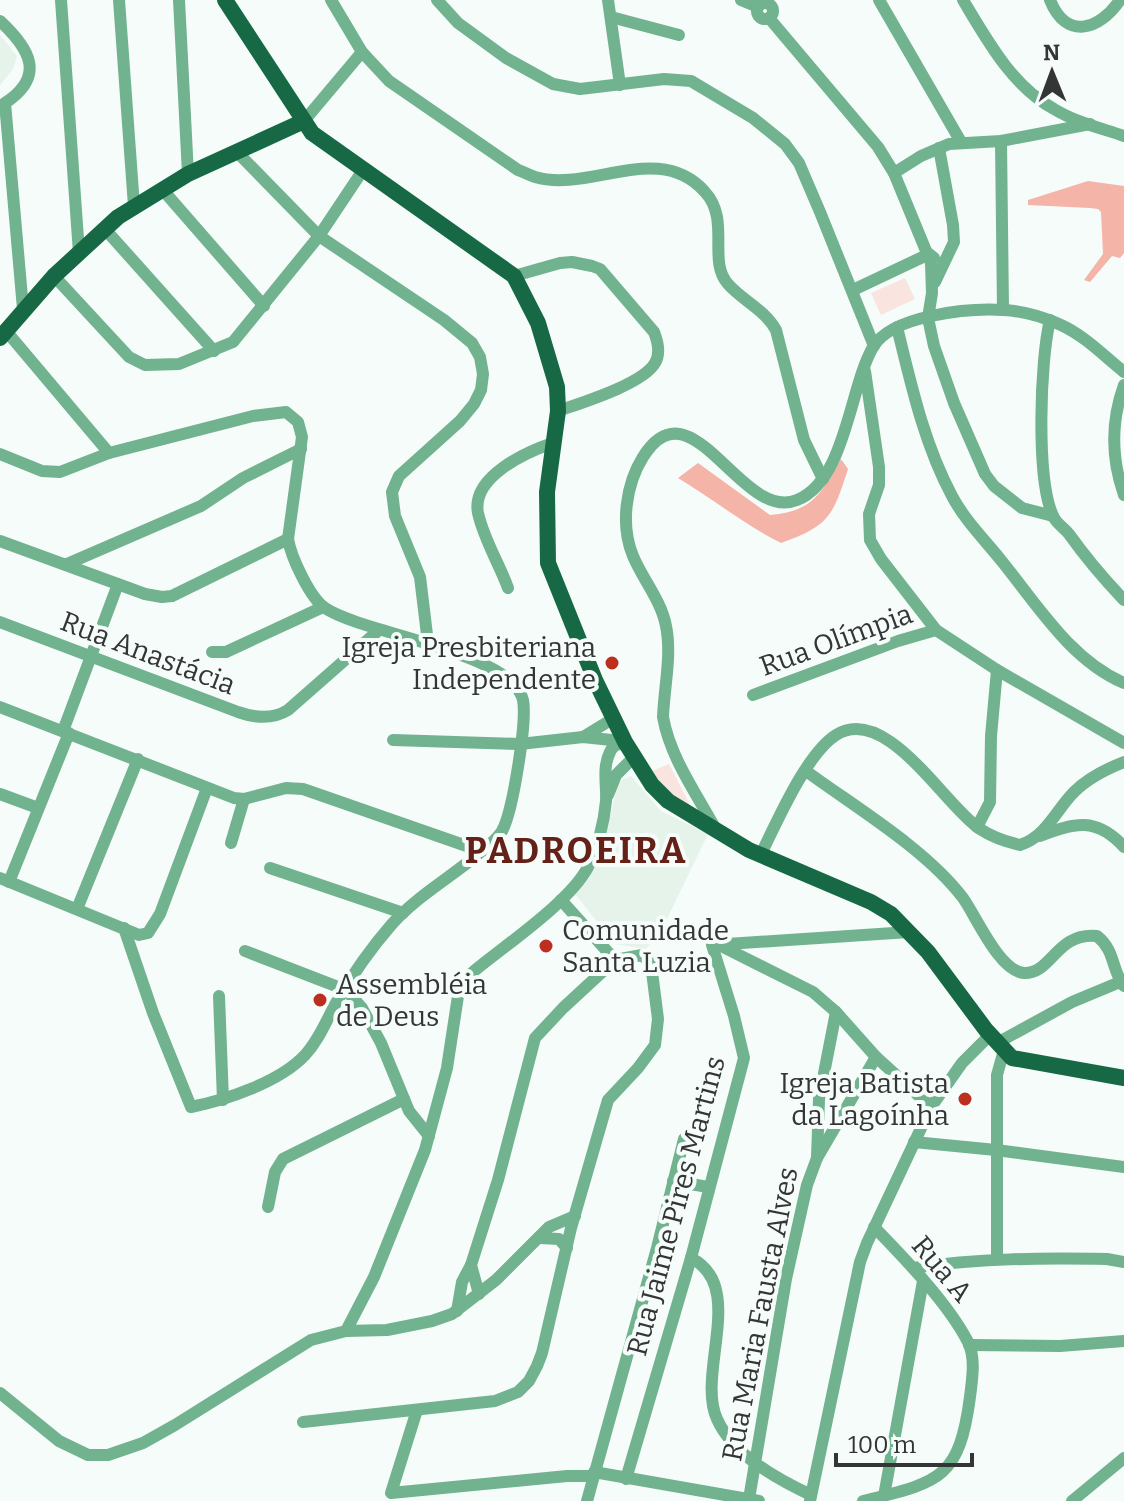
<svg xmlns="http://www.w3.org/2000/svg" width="1124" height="1501" viewBox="0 0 1124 1501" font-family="Bitter,serif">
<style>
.built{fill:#e5f3eb}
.green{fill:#f9e4df}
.forest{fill:#f4b4a8}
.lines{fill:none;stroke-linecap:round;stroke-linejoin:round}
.minor{stroke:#71b28f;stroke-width:12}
.major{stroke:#176946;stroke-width:16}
.poi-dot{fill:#bc2f1f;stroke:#f6fcf9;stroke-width:3}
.labels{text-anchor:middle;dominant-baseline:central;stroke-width:8;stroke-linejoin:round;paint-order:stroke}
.street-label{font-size:28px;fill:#343635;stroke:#f6fcf9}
.poi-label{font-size:28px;fill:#343635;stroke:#f6fcf9;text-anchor:end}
.district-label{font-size:36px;font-weight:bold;letter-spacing:2px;fill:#652118;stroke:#f6fcf9}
</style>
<rect width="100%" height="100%" fill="#f6fcf9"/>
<!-- built -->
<g class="built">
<polygon points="0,35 17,56 13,69 0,85"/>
<polygon points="631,776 661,811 708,834 663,927 646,949 615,944 575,894 589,878 608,827 618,782"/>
</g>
<!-- green -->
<g class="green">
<polygon points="905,278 915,299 881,315 871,293"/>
<polygon points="669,764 692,809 667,791 652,771"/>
</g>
<!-- forest -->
<g class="forest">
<polygon points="1088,181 1124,186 1124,253 1120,258 1112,256 1090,282 1084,280 1103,254 1101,212 1098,209 1090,208 1028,205 1028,200"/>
<path d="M841,459l7,10c-15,47 -19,57 -67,74 -36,-18 -68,-44 -103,-65l20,-15 72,52c43,-4 51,-21 71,-56z"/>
</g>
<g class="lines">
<!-- minor -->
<g class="minor">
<polyline points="61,0 79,253"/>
<polyline points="119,0 134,206"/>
<polyline points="179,0 188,174"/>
<path d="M331,0l31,52 27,29 129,89c6,2 11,5 17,7 55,16 124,-37 170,15 26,28 2,69 23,92 15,17 36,25 48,46l28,110 19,39"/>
<polyline points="437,0 458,23 506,58 553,84 580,89 664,79 691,81 753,118 785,144 799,163 820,212 874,346"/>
<polyline points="608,0 620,85"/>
<polyline points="741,0 758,7"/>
<polyline points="879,0 961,142"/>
<path d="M963,0c24,40 49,86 91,109 21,13 47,19 70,27"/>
<path d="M1050,0c16,40 49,31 70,0"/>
<circle cx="765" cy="11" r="8"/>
<polyline points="611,17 679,35"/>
<polyline points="769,18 878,147 894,173 931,263 932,293 928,318 934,346 954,403 985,474 994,486 1022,508 1053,516"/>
<path d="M0,21c30,28 46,55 5,82"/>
<polyline points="5,103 23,309"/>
<polyline points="304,121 362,52"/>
<polyline points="1001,141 1003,310"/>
<polyline points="236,151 319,236 444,320 472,343 480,357 483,374 481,390 474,404 460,421 399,476 392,492 395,516 420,577 428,643"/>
<polyline points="894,173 921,156 949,144 1001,141 1090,124"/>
<polyline points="162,189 264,306"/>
<polyline points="104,228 214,351"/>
<polyline points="54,276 129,357 145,365 179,364 233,342 319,236 363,170"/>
<path d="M514,276l46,-13 12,-1 20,4 8,3 54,63c4,10 7,21 1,31 -12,21 -74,40 -97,48"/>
<polyline points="935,282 954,242 953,225 939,148"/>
<polyline points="853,290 929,254 934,258"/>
<path d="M1050,320c-10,41 -14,159 3,196 3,7 11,12 16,18 17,24 35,45 55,66"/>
<path d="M897,327c14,57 27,117 55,169 12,23 31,42 48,63 36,44 70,101 124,124"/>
<polyline points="7,332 109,453"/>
<polyline points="865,371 879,467 879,485 869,514 870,540 881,559 936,630 997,670 1124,743"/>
<path d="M1124,385c-13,36 -13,73 0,110"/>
<path d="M0,454l42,17 18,1 49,-19 144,-37 33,-4 12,10 4,15 -14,102c3,18 22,59 37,69 39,26 187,44 198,92 4,22 -10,111 -21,131 -6,10 -17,17 -26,25 -27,22 -61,42 -84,68 -21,24 -41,53 -56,79 -10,18 -17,37 -31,52 -25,27 -79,45 -114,52l-38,-94 -29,-85"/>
<polyline points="0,541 145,594 162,597 172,596 288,539"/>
<polyline points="67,564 201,506 243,478 301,449"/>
<path d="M508,588c-9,-25 -24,-48 -30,-75 -7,-36 48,-61 75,-70"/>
<path d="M0,622l238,90c17,6 34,8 50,-2l91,-80"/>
<polyline points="212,652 226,652 323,607"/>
<polyline points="753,695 898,641 936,630"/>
<polyline points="0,707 234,798 244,799 286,788 303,789 481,851"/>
<polyline points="63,731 118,584"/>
<polyline points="583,737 614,718"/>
<polyline points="393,740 520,744 583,737 621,741"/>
<path d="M806,771c49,36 120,78 157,127 13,18 36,73 61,75 28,1 32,-41 73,-37 19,15 14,34 27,50"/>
<polyline points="0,794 38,808"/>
<polyline points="608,795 616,775 634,757"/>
<polyline points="977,827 990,802 991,736 997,670"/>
<path d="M715,828c-19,-35 -45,-71 -52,-111 1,-29 9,-62 3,-91 -5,-26 -23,-46 -33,-70 -13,-31 -7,-72 10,-99 49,-78 98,66 154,43 49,-20 52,-111 76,-153 19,-32 96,-39 130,-37 19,1 41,7 58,15 24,11 43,31 63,47"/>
<path d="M1040,836c34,-14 57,-19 84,11"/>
<polyline points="231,843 244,799"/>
<path d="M761,854c16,-32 45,-100 75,-119 50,-32 109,71 144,94 12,8 27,13 40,16 26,-8 36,-35 54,-53 14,-14 32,-23 50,-30"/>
<polyline points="270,868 403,913"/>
<polyline points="0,878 139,935 148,933 160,914 207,788"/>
<polyline points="9,882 69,733"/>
<polyline points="561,900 615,960"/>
<polyline points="77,909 138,759"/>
<polyline points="721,946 813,992 836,1012 876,1057 931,1107"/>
<polyline points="245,951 346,990 362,1008 381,1043 409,1111 429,1136"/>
<polyline points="219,996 223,1100"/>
<polyline points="997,1043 1072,1002 1120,982"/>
<polyline points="914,1142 996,1150 1124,1167"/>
<polyline points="817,1158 819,1099 836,1012"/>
<polyline points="673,1181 708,1187"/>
<polyline points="268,1207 275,1172 283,1159 404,1099"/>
<polyline points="540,1238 559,1239 567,1248"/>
<path d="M691,1258c56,28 5,115 26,161 16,36 60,60 94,76"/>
<polyline points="997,1259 997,1075 1004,1050"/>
<polyline points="471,1265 479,1294"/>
<path d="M913,1268c65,-10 128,-10 194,-9l17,3"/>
<path d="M346,1331l28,-54 51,-127 22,-82 11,-72 4,-10 11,-14c31,-26 97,-70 115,-105 9,-19 16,-44 18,-66 1,-16 -4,-33 4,-49 3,-7 8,-8 15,-10"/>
<polyline points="969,1345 1060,1346 1124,1341"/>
<polyline points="0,1393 59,1441 88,1455 108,1455 143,1443 175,1425 311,1340 346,1331 387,1330 432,1321 452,1314 496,1280 549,1227 575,1216"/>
<polyline points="417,1410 391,1493 567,1476 593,1476"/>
<polyline points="303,1422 495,1401 518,1392 529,1381 537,1366 542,1353 571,1228 608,1100 638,1068 655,1045 658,1019 651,964 642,955 615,960 563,1008 535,1038 498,1180 471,1265 462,1282 457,1311"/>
<polyline points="594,1472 759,1501"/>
<polyline points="626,1479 691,1258 744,1058 734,1016 712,945 909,932"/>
<polyline points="884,1496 923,1281"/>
<polyline points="749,1499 786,1279 807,1185 817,1158 876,1057"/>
<polyline points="587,1501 657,1248 684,1139"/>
<polyline points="810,1501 860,1262 867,1243 931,1107 962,1063 990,1035"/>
<path d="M863,1501c76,-19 96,-21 107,-104 2,-17 6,-39 -2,-55 -20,-39 -63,-83 -94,-115"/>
<polyline points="1072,1501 1124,1458"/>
</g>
<!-- major -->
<g class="major">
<polyline points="225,0 312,133 514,276 538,323 557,387 558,411 547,492 548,563 595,680 625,742 652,785 668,801 749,850 871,902 891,914 928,952 986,1030 1012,1058 1124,1078"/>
<polyline points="0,338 54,276 118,217 188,174 304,121"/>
</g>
</g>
<!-- markers -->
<g class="poi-dot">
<circle cx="612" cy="663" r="8"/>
<circle cx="546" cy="946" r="8"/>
<circle cx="320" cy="1000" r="8"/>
<circle cx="965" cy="1099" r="8"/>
</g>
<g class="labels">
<!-- street labels -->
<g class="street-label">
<text transform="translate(836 640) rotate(-20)">Rua Olímpia</text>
<text transform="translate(148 653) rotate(21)">Rua Anastácia</text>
<text transform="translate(676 1206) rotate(-75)">Rua Jaime Pires Martins</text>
<text transform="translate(942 1269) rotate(50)">Rua A</text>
<text transform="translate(760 1314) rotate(-79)">Rua Maria Fausta Alves</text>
</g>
<!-- poi labels -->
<g class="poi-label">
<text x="596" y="647">Igreja Presbiteriana<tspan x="596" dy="32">Independente</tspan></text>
<text x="562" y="930" text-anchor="start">Comunidade<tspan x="562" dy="32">Santa Luzia</tspan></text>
<text x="336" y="984" text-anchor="start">Assembléia<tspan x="336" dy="32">de Deus</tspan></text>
<text x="949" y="1083">Igreja Batista<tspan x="949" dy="32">da Lagoínha</tspan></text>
</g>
<!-- district labels -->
<g class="district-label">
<text x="576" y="851">PADROEIRA</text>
</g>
</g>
<!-- north arrow -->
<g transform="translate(1052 72) rotate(359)" stroke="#f6fcf9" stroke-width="6" paint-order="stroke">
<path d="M0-6L14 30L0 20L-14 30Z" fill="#343635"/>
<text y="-12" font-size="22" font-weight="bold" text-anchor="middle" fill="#343635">N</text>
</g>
<!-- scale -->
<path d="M836 1453v12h136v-12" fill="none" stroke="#343635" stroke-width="4"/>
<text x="848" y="1453" font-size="24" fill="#343635" stroke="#f6fcf9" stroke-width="6" paint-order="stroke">100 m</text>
</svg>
